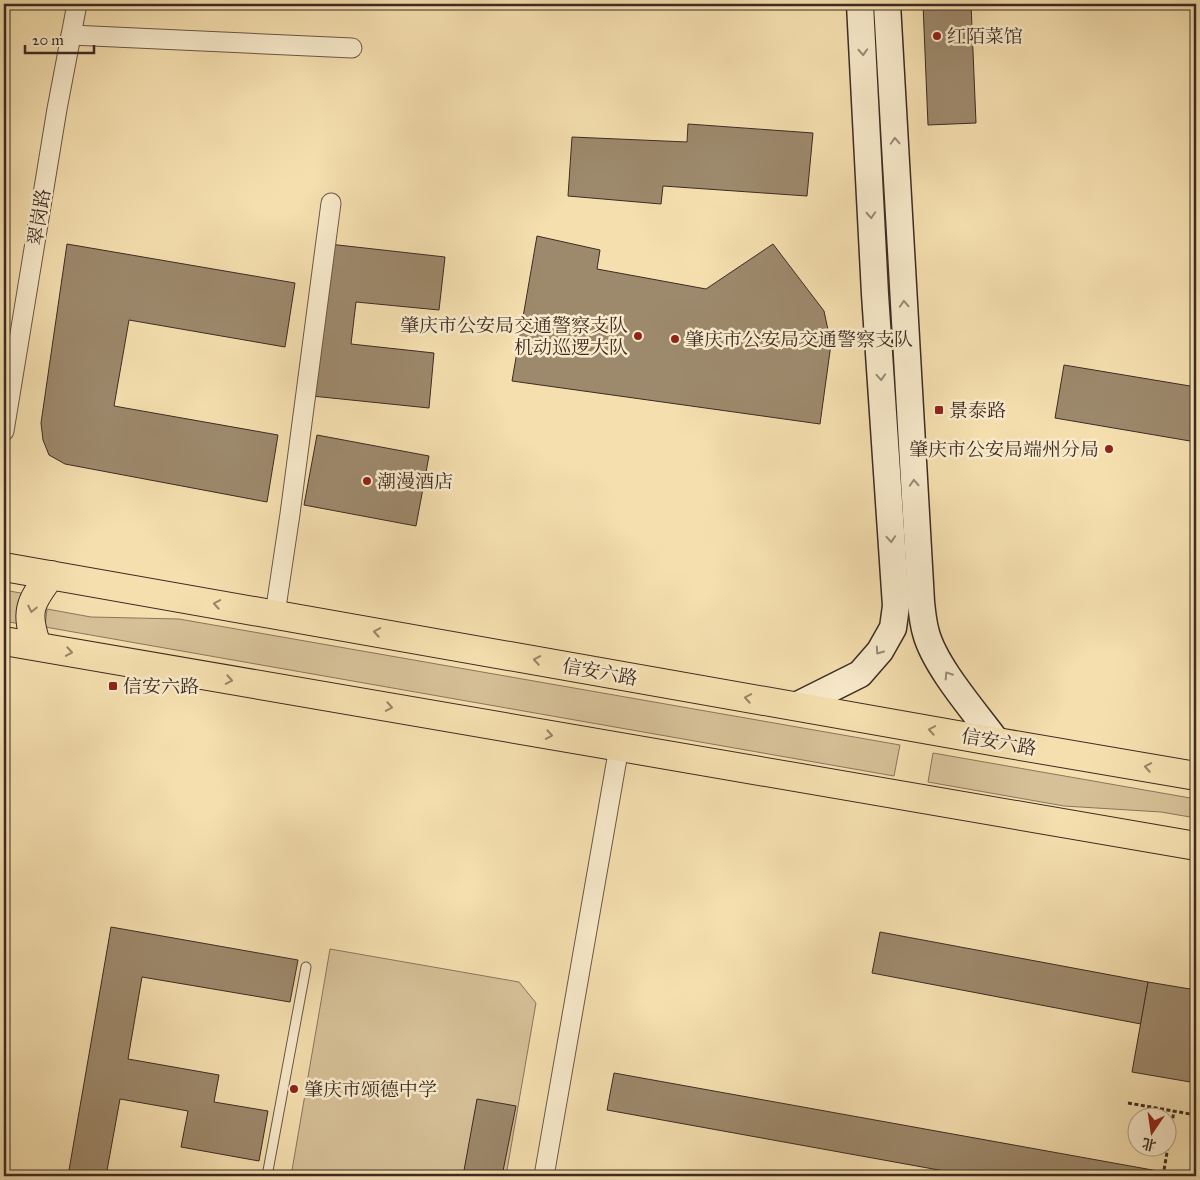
<svg xmlns="http://www.w3.org/2000/svg" width="1200" height="1180" viewBox="0 0 1200 1180" font-family="'IM FELL Great Primer','Noto Serif SC',serif">
<style>
.green{fill:#d6c097;stroke:#8a765d}
.building{fill:#9d896c;stroke:#3d2b23}
.lines{fill:none;stroke-linecap:round;stroke-linejoin:round}
.lane-casing{stroke:#6b5846;stroke-width:11}
.street-casing{stroke:#6b5846;stroke-width:21}
.secondary-casing{stroke:#3d2b23;stroke-width:29}
.primary-casing{stroke:#3d2b23;stroke-width:30}
.path{stroke:#3d2b23;stroke-width:3;stroke-dasharray:4 2.5;stroke-linecap:butt}
.lane{stroke:#f8eacb;stroke-width:9}
.street{stroke:#f8eacb;stroke-width:19}
.secondary{stroke:#f8eacb;stroke-width:26}
.primary{stroke:#f5dfaf;stroke-width:28}
.oneway{stroke:#9a8a77}
.oneway2{stroke:#998569}
.poi-dot{fill:#8f2418;stroke:#f8eacb;stroke-width:2}
.labels{text-anchor:middle;dominant-baseline:central;stroke-width:5;stroke-linejoin:round;paint-order:stroke}
.poi-label{font-size:19px;fill:#3d2b23;stroke:#f8eacb;text-anchor:start}
.street-label{font-size:19px;fill:#3d2b23;stroke:#f8eacb}
</style>
<rect width="100%" height="100%" fill="#f5dfaf"/>
<filter id="stains"><feTurbulence type="fractalNoise" baseFrequency=".004" numOctaves="4"/><feColorMatrix values="0 0 0 0 .2 0 0 0 0 .09 0 0 0 0 .02 0 0 0 .5 -.17"/></filter>
<radialGradient id="worn" r=".72"><stop offset=".6" stop-color="#630" stop-opacity="0"/><stop offset="1" stop-color="#630" stop-opacity=".3"/></radialGradient>
<!-- green -->
<g class="green">
<polygon points="4,590 26,594 20,624 4,621"/>
<polygon points="47,609 91,617 179,619 900,745 894,776 45,627"/>
<polygon points="933,753 1196,799 1196,818 1161,812 1064,806 928,782"/>
<polygon points="330,949 519,982 536,1003 506,1176 291,1176"/>
</g>
<!-- building -->
<g class="building">
<polygon points="923,4 971,4 976,123 928,125"/>
<polygon points="688,124 813,133 807,196 663,186 661,204 568,196 572,137 687,142"/>
<polygon points="537,236 600,250 597,269 706,289 773,244 824,311 831,344 820,424 512,381"/>
<polygon points="67,244 295,283 285,347 129,320 114,406 278,435 267,502 65,464 49,455 43,440 41,423"/>
<polygon points="329,244 445,257 439,310 356,302 351,344 434,353 429,408 312,396"/>
<polygon points="1064,365 1196,387 1196,442 1055,418"/>
<polygon points="317,435 429,456 416,526 304,505"/>
<polygon points="111,927 298,960 290,1002 142,977 128,1059 219,1075 214,1102 268,1111 259,1161 181,1147 188,1111 120,1099 106,1176 68,1176"/>
<polygon points="880,932 1148,982 1141,1024 872,973"/>
<polygon points="1148,982 1196,990 1196,1083 1132,1072"/>
<polygon points="614,1073 1158,1171 1157,1176 972,1176 607,1110"/>
<polygon points="477,1099 516,1106 502,1176 463,1176"/>
</g>
<g class="lines">
<defs>
<polyline id="lane" points="267,1176 306,967"/>
<g id="street">
<polyline points="71,35 352,48"/>
<polyline points="4,431 57,109 77,4"/>
<polyline points="275,614 290,514 331,203"/>
<polyline points="544,1176 619,747"/>
</g>
<g id="secondary">
<path d="M887,4l34,598c1,10 2,21 5,31 9,34 50,80 71,109"/>
<polyline points="796,706 860,674 880,651 893,628 896,606 875,294 860,4"/>
</g>
<g id="primary">
<polyline points="4,567 997,742 1196,776"/>
<polyline points="4,641 1196,846"/>
<path d="M37,646c-12,-34 -8,-43 14,-71"/>
</g>
</defs>
<!-- lane casing -->
<use href="#lane" class="lane-casing"/>
<!-- street casing -->
<use href="#street" class="street-casing"/>
<!-- secondary casing -->
<use href="#secondary" class="secondary-casing"/>
<!-- primary casing -->
<use href="#primary" class="primary-casing"/>
<!-- path -->
<g class="path">
<polyline points="1128,1103 1196,1115"/>
<polyline points="1163,1176 1174,1111"/>
</g>
<!-- lane -->
<use href="#lane" class="lane"/>
<!-- street -->
<use href="#street" class="street"/>
<!-- secondary -->
<use href="#secondary" class="secondary"/>
<!-- primary -->
<use href="#primary" class="primary"/>
</g>
<!-- one-way arrows -->
<defs><path id="oneway-chevron" d="M-2-3.5L2.5 0L-2 3.5" fill="none" stroke-width="1.6" stroke-linecap="round" stroke-linejoin="round" transform="scale(1.25)"/></defs>
<g class="oneway">
<use href="#oneway-chevron" transform="translate(863 52) rotate(87)"/>
<use href="#oneway-chevron" transform="translate(895 141) rotate(-93)"/>
<use href="#oneway-chevron" transform="translate(871 215) rotate(87)"/>
<use href="#oneway-chevron" transform="translate(904 304) rotate(-93)"/>
<use href="#oneway-chevron" transform="translate(881 377) rotate(86)"/>
<use href="#oneway-chevron" transform="translate(914 483) rotate(-93)"/>
<use href="#oneway-chevron" transform="translate(891 539) rotate(86)"/>
<use href="#oneway-chevron" transform="translate(879 651) rotate(125)"/>
<use href="#oneway-chevron" transform="translate(948 675) rotate(-123)"/>
</g>
<g class="oneway2">
<use href="#oneway-chevron" transform="translate(217 604) rotate(-170)"/>
<use href="#oneway-chevron" transform="translate(32 609) rotate(102)"/>
<use href="#oneway-chevron" transform="translate(377 632) rotate(-170)"/>
<use href="#oneway-chevron" transform="translate(69 652) rotate(10)"/>
<use href="#oneway-chevron" transform="translate(537 660) rotate(-170)"/>
<use href="#oneway-chevron" transform="translate(229 680) rotate(10)"/>
<use href="#oneway-chevron" transform="translate(748 698) rotate(-170)"/>
<use href="#oneway-chevron" transform="translate(389 707) rotate(10)"/>
<use href="#oneway-chevron" transform="translate(932 730) rotate(-170)"/>
<use href="#oneway-chevron" transform="translate(549 735) rotate(10)"/>
<use href="#oneway-chevron" transform="translate(1148 767) rotate(-170)"/>
</g>
<!-- markers -->
<g class="poi-dot">
<circle cx="937" cy="36" r="5"/>
<circle cx="638" cy="336" r="5"/>
<circle cx="675" cy="339" r="5"/>
<rect x="934" y="405" width="10" height="10" rx="2.5"/>
<circle cx="1109" cy="449" r="5"/>
<circle cx="367" cy="481" r="5"/>
<rect x="108" y="681" width="10" height="10" rx="2.5"/>
<circle cx="294" cy="1089" r="5"/>
</g>
<g class="labels">
<!-- poi labels -->
<g class="poi-label">
<text x="947" y="36">红陌菜馆</text>
<text x="628" y="325" text-anchor="end">肇庆市公安局交通警察支队<tspan x="628" dy="22">机动巡逻大队</tspan></text>
<text x="685" y="339">肇庆市公安局交通警察支队</text>
<text x="949" y="410">景泰路</text>
<text x="1099" y="449" text-anchor="end">肇庆市公安局端州分局</text>
<text x="377" y="481">潮漫酒店</text>
<text x="123" y="686">信安六路</text>
<text x="304" y="1089">肇庆市颂德中学</text>
</g>
<!-- street labels -->
<g class="street-label">
<text transform="translate(39 217) rotate(-81)">翠岗路</text>
<text transform="translate(600 672) rotate(10)">信安六路</text>
<text transform="translate(999 742) rotate(10)">信安六路</text>
</g>
</g>
<!-- margin -->
<rect width="1200" height="1180" fill="none" stroke="#f5dfaf" stroke-width="20"/>
<rect x="5" y="5" width="1190" height="1170" fill="none" stroke="#3d2b23" stroke-width="2.5"/>
<rect x="10" y="10" width="1180" height="1160" fill="none" stroke="#3d2b23"/>
<!-- north arrow -->
<g transform="translate(1152 1132) rotate(193)"><circle r="24" fill="#f8eacb" stroke="#ad9e88"/>
<path d="M0-4L9 19L0 12L-9 19Z" fill="#8f2418"/>
<text y="-8" font-size="14" font-weight="bold" text-anchor="middle" fill="#3d2b23">北</text>
</g>
<!-- scale -->
<path d="M25 45v8h69v-8" fill="none" stroke="#3d2b23" stroke-width="2.5"/>
<text x="32" y="45" font-size="15" fill="#3d2b23" stroke="#f8eacb" stroke-width="4" paint-order="stroke">20 m</text>
<rect width="100%" height="100%" filter="url(#stains)"/>
<rect width="100%" height="100%" fill="url(#worn)"/>
</svg>
